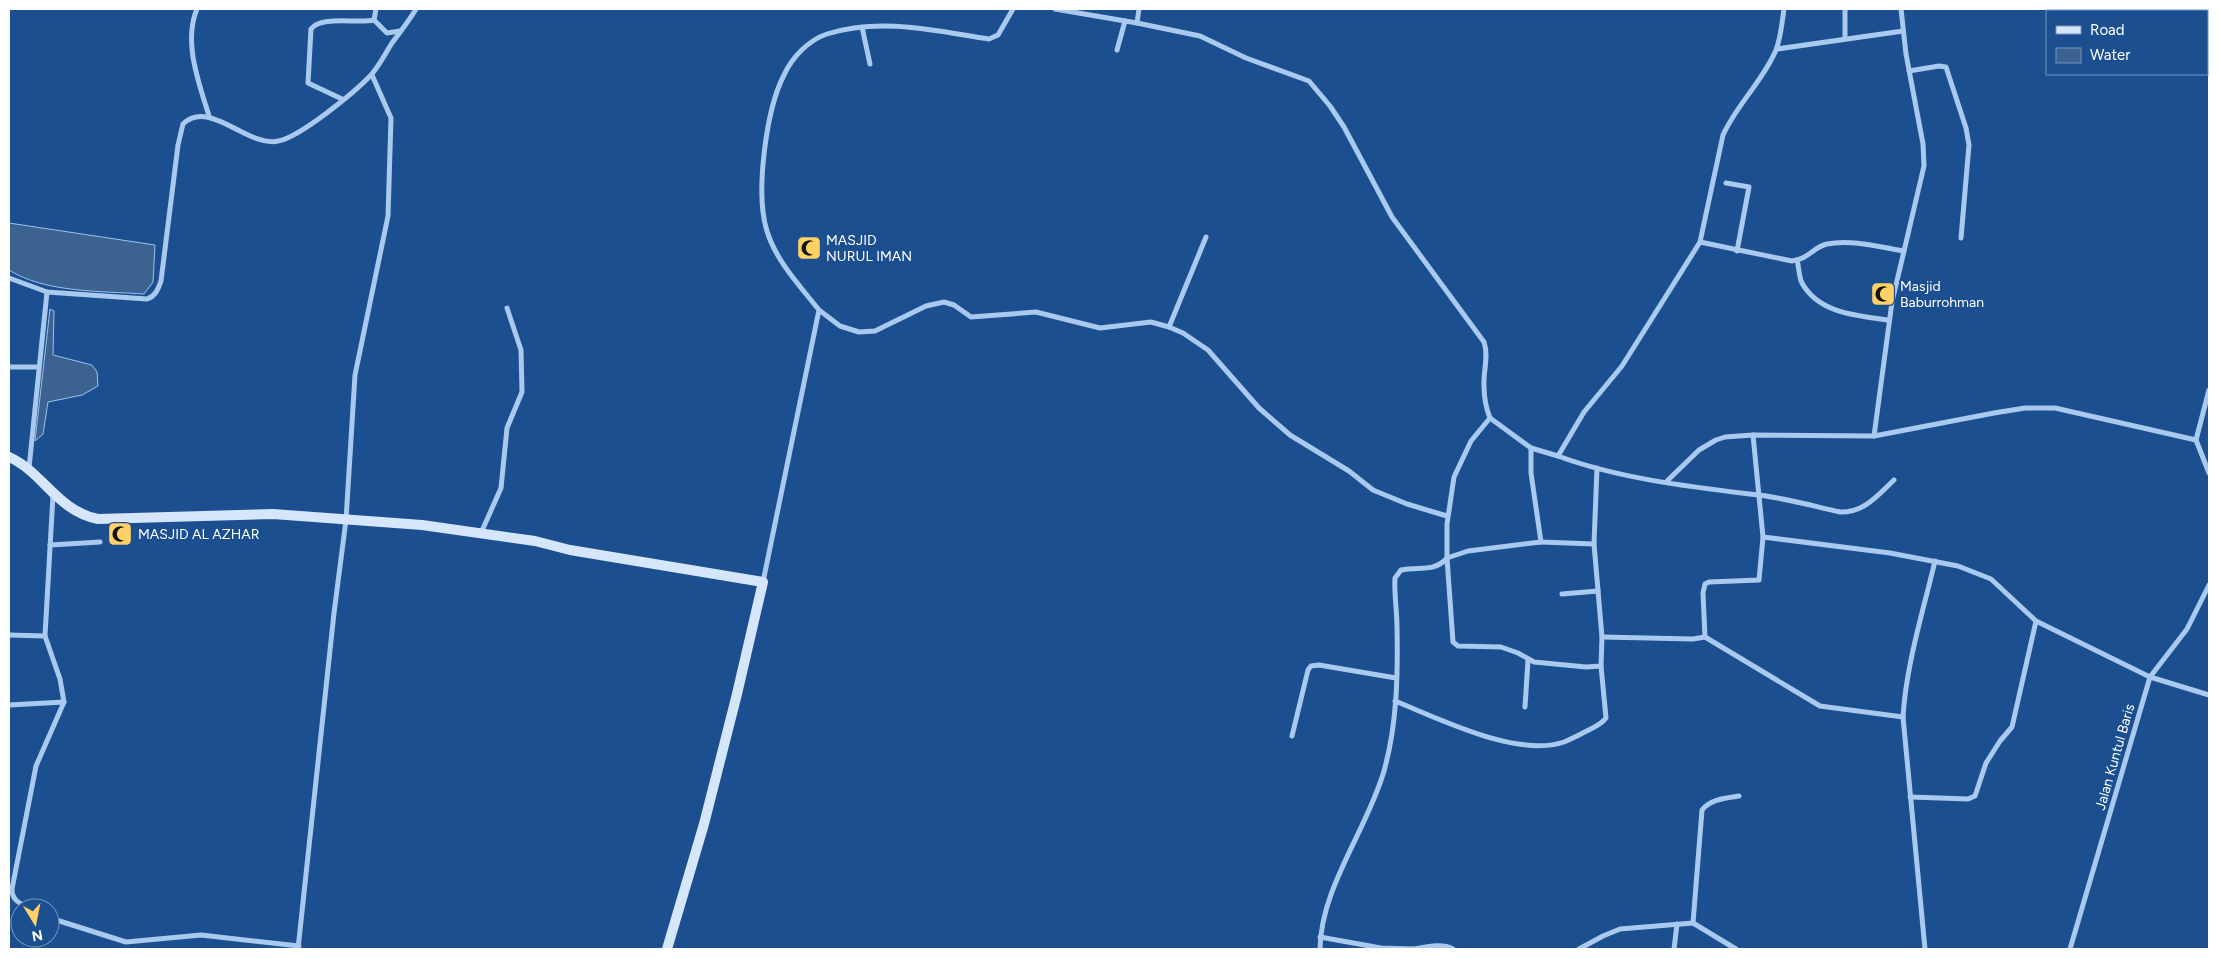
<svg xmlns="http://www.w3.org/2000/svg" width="2218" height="958" viewBox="0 0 2218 958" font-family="Figtree,sans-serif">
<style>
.water{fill:#3c6290;stroke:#9cc4f0}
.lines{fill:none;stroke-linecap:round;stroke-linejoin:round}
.street{stroke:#a9c9ee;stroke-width:5}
.secondary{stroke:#d6e6fa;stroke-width:10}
.labels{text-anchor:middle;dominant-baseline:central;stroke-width:4;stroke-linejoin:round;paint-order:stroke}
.poi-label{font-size:14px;fill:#fff;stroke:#1b4f8f;text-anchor:start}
.street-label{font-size:14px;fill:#fff;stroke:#1b4f8f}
</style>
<rect width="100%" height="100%" fill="#1b4f8f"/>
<!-- water -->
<g class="water">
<path d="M9,223l146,22 -2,37 -9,12c-41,-3 -99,-1 -135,-24z"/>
<polygon points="50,309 54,311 53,355 92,365 97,372 98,386 82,395 48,402 43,434 35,441"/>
</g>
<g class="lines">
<!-- street -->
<g class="street">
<path d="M197,9c-14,33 2,74 12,107"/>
<path d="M1055,9l82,14 63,13 46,22 63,23 21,25 14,21 48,90 92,125c5,14 -1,30 0,44 0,11 2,22 6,32"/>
<path d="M1784,9c-2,13 -3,28 -8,41 -13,31 -39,54 -53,85l-23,107 -78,124 -38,46 -26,44c62,23 134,31 200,39 27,3 55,11 82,17 24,1 38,-17 54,-32"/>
<polyline points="1845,9 1845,39"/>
<polyline points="2203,9 2209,12"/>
<polyline points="374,20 387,33 400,31"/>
<polyline points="1137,23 1139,9"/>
<polyline points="862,27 870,64"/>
<polyline points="1777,49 1903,31"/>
<polyline points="1117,50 1125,21"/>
<polyline points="1909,71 1939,66 1946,67 1966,128 1969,145 1961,238"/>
<path d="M342,99l-34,-16 3,-54c10,-14 47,-5 63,-9l2,-11"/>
<polyline points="1726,183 1749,187 1737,251"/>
<path d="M1700,242l92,19c17,-2 21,-14 35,-17 24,-5 53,3 77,7"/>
<path d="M1797,260c2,7 2,18 5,23 17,31 57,33 87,37"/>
<path d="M9,278l38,14 100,7c9,-3 11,-10 14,-18l17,-136 5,-21c26,-26 65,24 95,17 22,-4 77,-49 93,-66 8,-9 14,-21 21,-32 8,-11 17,-22 24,-34"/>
<path d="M819,310c-19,-24 -43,-49 -52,-79 -12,-37 -1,-121 17,-156 8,-18 25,-35 43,-41 54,-17 109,-3 162,5l9,-4 15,-26"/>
<polyline points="1169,327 1206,237"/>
<polyline points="9,367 39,367"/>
<polyline points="2209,390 2196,440 2209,473"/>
<polyline points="1753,435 1763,537 1890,553 1958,566 1991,579 2036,621 2150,677 2209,695"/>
<polyline points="1874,436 1994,413 2025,408 2055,408 2196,440"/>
<polyline points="1531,448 1531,473 1541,542 1468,551 1447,558 1453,642 1458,646 1501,647 1518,653 1534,662 1586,667 1601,666 1602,637 1594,544 1597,468"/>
<polyline points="29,468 47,292"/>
<polyline points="1667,481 1699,450 1716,440 1725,437 1753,435 1874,436 1892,302 1924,166 1923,144 1906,54 1901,9"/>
<polyline points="481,533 501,488 507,428 522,392 521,350 507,308"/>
<polyline points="1541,542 1594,544"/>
<polyline points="50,545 100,542"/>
<polyline points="763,582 819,310 840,326 859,332 875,331 926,306 944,302 954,305 971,317 1036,312 1100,328 1151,322 1169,327 1183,333 1208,350 1259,408 1290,435 1349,471 1373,490 1407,504 1447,516"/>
<polyline points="1562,594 1598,591"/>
<polyline points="9,635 45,636"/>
<polyline points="1602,637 1693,639 1705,637 1703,593 1705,584 1709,582 1759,580 1763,537"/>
<polyline points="1705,637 1820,706 1903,717"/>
<path d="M1395,701c45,18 122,57 169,41 5,-2 11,-5 17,-8 9,-5 19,-8 25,-16l-5,-52"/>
<polyline points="9,705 64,702"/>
<polyline points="1525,707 1528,660"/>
<polyline points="1292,736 1308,670 1311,666 1319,665 1396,678"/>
<polyline points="1910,797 1968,799 1975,796 1986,763 2000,741 2012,727 2036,621"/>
<path d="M29,908c-9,-5 -17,-7 -17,-19l24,-123 28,-64 -4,-23 -15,-43 8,-141"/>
<polyline points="50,918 126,942 201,935 299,946"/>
<path d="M1693,923l9,-113c8,-11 24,-12 37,-14"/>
<polyline points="1320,937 1381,948 1414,949"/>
<polyline points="298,949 334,613 346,520 355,375 388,216 391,118 372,75"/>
<path d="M1320,949c1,-62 47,-119 64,-178 13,-46 14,-96 13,-144 0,-16 -3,-33 -2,-49l6,-8c17,-4 33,3 46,-12v-34l7,-47 17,-36 19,-23 41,30 27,8"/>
<path d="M1414,949c12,-2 28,-6 39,0"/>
<polyline points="1579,949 1603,936 1620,929 1693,923 1736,949"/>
<polyline points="1674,949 1677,924"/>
<path d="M1925,949l-22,-232c3,-52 20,-105 32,-156"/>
<polyline points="2070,949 2150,677 2187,629 2209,585"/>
</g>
<!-- secondary -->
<path class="secondary" d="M9,457c34,15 48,54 89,62l175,-5 149,11 113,16 35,9 193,32 -26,112 -33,130 -37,125"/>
</g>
<!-- icons -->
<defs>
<symbol id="mosque-square" viewBox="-11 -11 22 22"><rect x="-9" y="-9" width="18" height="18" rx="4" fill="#ffd166" stroke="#1b4f8f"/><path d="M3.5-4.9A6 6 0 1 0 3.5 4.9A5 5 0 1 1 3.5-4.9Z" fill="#111"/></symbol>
</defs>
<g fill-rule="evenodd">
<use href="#mosque-square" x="795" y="234" width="28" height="28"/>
<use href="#mosque-square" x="1869" y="280" width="28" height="28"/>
<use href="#mosque-square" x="106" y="520" width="28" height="28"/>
</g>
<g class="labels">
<!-- poi labels -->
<g class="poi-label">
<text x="826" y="240">MASJID<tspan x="826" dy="16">NURUL IMAN</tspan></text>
<text x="1900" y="286">Masjid<tspan x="1900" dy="16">Baburrohman</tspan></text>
<text x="138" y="534">MASJID AL AZHAR</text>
</g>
<!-- street labels -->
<g class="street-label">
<text transform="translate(2115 757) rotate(-74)">Jalan Kuntul Baris</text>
</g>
</g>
<!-- border -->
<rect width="2218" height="958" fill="none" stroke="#ffffff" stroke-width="20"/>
<!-- legend -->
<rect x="2046" y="10" width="162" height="65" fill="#1b4f8f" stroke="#7695bc"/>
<rect x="2056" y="26" width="25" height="8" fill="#d6e6fa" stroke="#7695bc"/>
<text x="2090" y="35" font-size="15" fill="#ffffff">Road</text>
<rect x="2056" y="48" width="25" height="15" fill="#3c6290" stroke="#7695bc"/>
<text x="2090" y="60" font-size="15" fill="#ffffff">Water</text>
<!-- north arrow -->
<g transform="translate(35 923) rotate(170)"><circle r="24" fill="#1b4f8f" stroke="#7695bc"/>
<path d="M0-4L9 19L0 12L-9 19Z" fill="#ffd166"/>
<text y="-8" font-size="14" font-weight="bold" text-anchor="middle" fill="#ffffff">N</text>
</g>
</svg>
